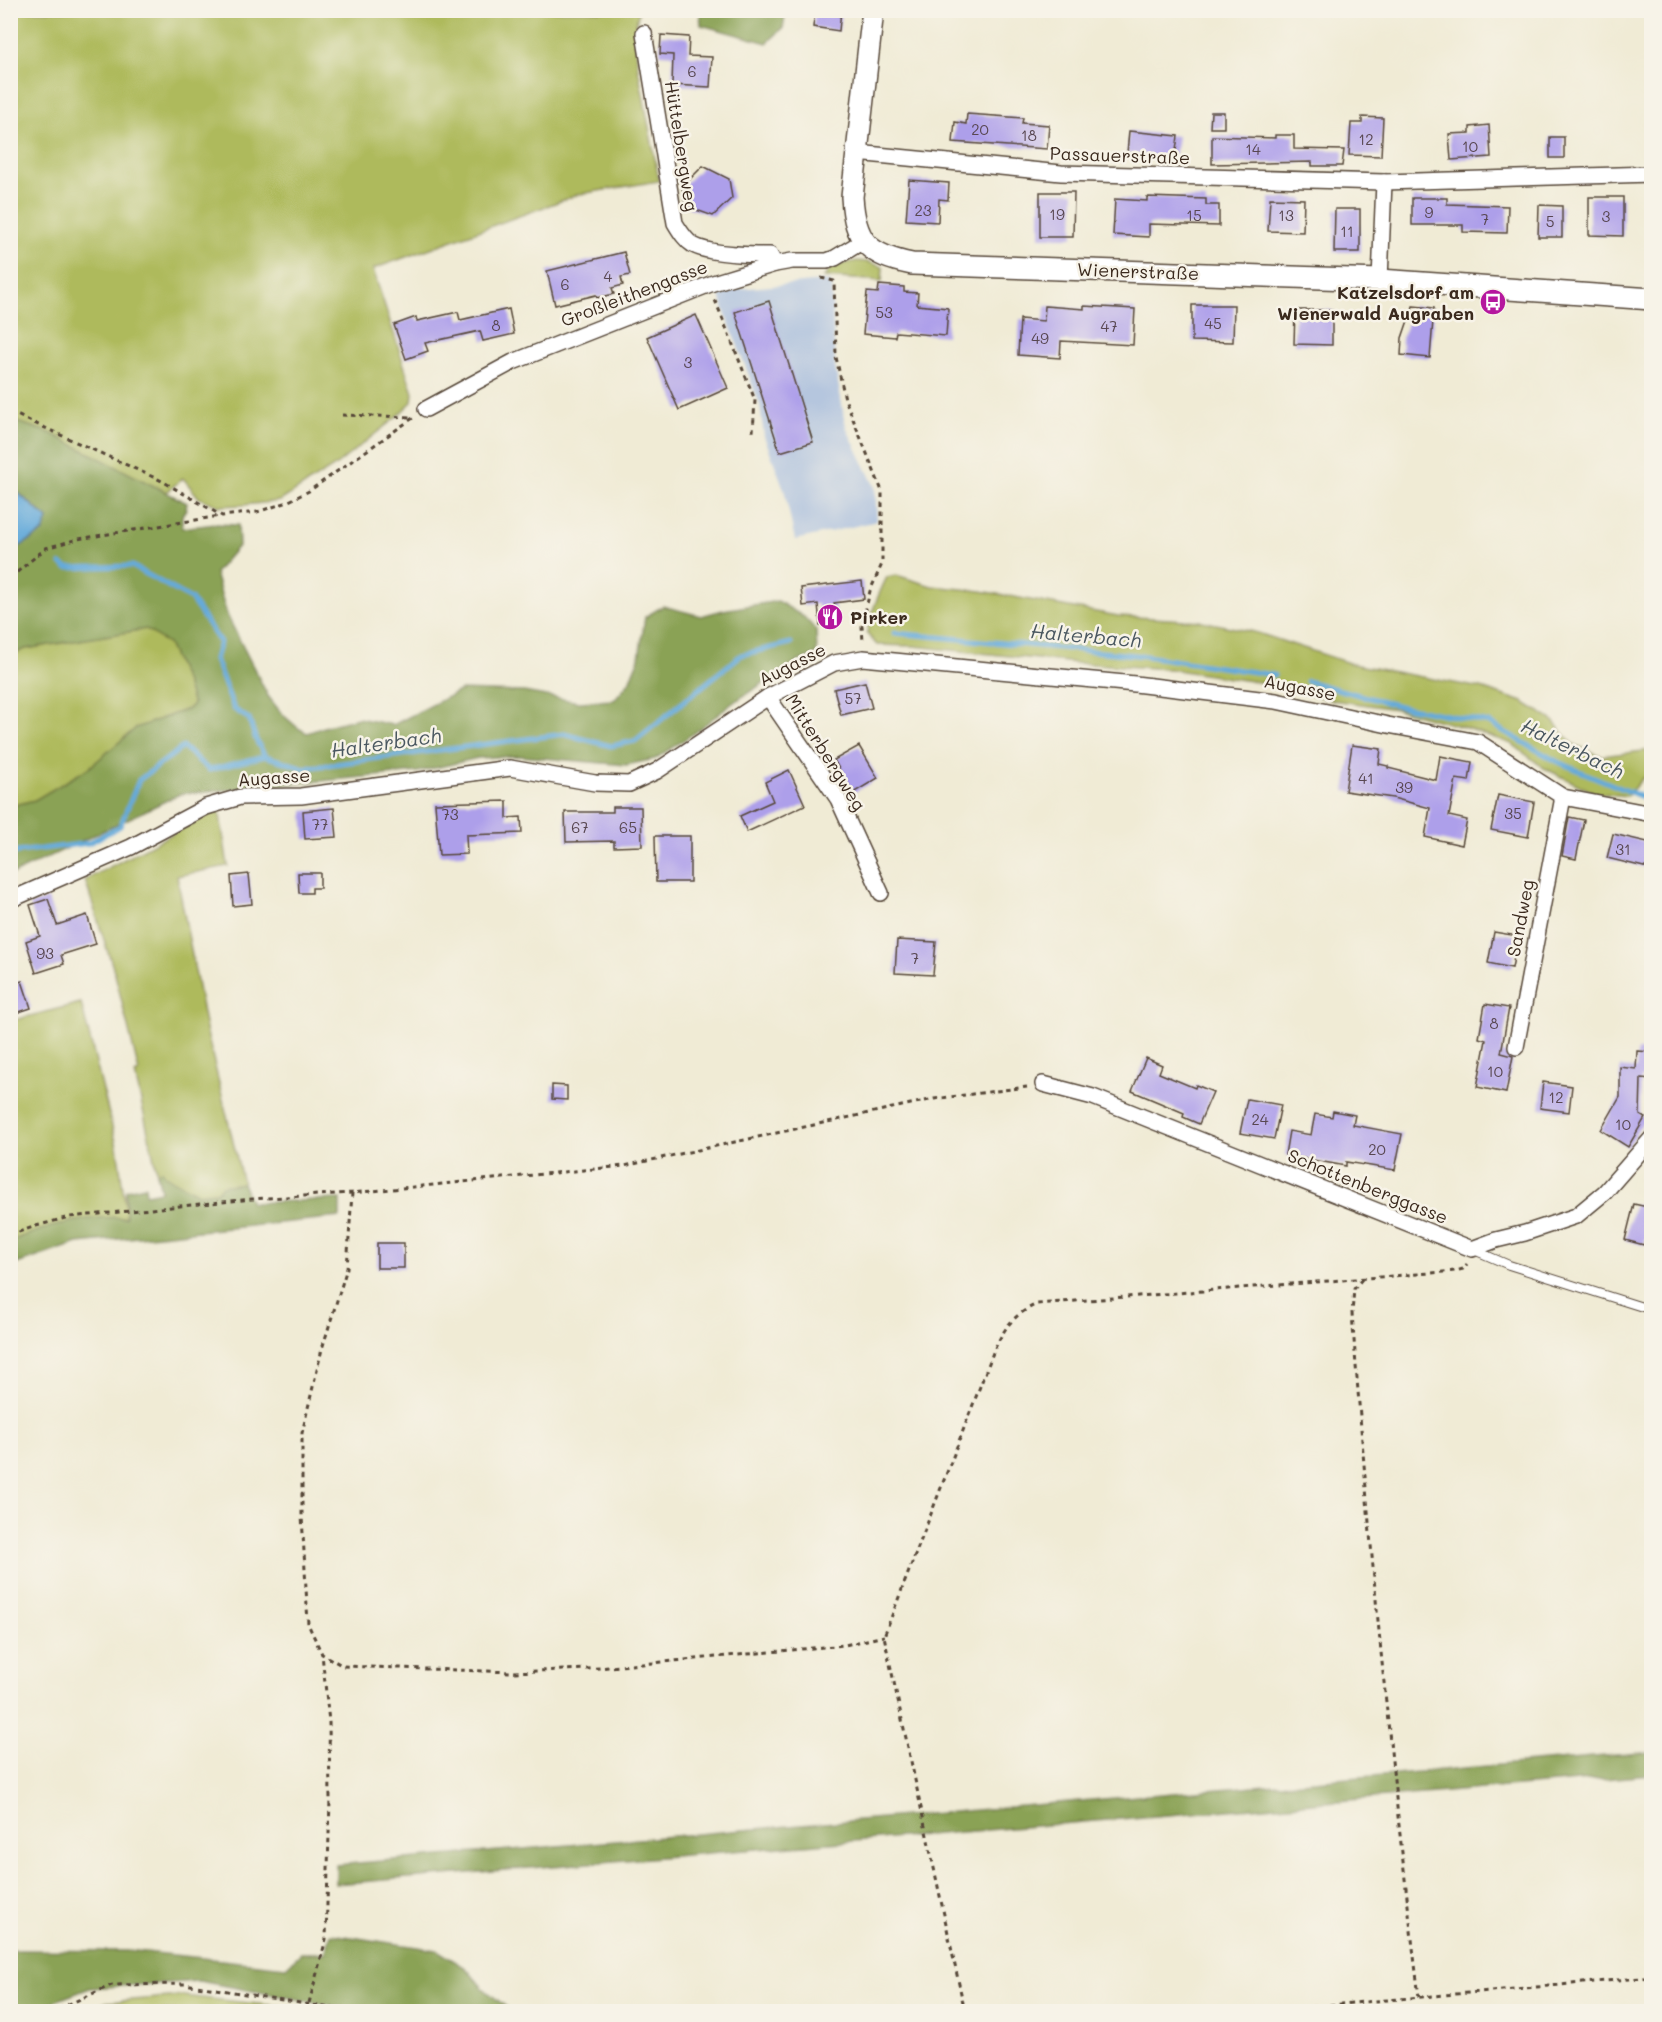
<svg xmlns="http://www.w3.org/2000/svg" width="1662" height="2022" viewBox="0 0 1662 2022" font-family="Mali,sans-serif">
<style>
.industrial{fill:#b5c6de}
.green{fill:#aeba5c;stroke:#74723d;stroke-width:1.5}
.forest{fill:#8aa254;stroke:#626639;stroke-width:1.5}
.water{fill:#65aada;stroke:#506a7c;stroke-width:1.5}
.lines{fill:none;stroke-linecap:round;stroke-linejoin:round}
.stream{stroke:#65aada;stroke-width:5}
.building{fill:#ad9fea}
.lane-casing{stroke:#564739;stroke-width:10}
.street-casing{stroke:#564739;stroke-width:18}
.secondary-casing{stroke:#564739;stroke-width:24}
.path{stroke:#564739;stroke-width:3;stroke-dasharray:4.5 4.5;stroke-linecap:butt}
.lane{stroke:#fff;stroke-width:8}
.street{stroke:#fff;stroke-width:15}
.secondary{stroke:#fff;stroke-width:21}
.labels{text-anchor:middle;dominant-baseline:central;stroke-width:5;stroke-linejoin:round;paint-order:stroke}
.number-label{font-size:15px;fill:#584751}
.street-label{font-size:18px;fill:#3b2a1e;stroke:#f7f3e8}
.poi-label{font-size:18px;font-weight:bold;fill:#3b2a1e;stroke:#f7f3e8;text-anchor:end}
.water-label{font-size:20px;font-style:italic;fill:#4a5760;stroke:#f7f3e8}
</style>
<rect width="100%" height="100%" fill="#f7f3e8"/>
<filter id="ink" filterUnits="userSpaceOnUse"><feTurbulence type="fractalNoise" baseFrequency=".0167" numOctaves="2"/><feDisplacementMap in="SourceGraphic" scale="12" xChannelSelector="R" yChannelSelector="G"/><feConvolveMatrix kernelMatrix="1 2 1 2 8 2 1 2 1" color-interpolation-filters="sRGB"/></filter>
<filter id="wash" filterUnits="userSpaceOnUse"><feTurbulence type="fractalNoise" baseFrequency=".008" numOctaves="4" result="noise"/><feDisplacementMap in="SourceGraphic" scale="24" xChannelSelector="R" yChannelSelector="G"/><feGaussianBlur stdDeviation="1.35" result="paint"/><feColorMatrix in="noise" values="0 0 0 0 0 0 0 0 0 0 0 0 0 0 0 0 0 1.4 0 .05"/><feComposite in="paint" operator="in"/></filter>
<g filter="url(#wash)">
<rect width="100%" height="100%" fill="#f0ebd5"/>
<!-- industrial -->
<polygon class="industrial" points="823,281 831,282 835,366 846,427 875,487 877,521 795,540 784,489 764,436 760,405 724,310 719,291"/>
<!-- green -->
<g class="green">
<polygon points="11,11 639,11 634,32 638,68 659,181 580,194 373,269 413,393 412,402 394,419 335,466 280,501 244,505 219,506 199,498 183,478 167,492 109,465 50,433 11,420"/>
<polygon points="857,261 868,262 883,267 882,281 824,277 832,266"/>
<path d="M896,575l36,11 49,5 137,25 84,5 56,12 94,31 129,24 42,14 29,18 21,24 28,12 50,-6v27l-8,1 -16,18 -32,-3 -51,-25 -32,-24 -49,-17 -66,-18 -65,-9 -67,-17 -97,-14 -91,-6 -164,-17 -36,-1 -10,-11c3,-20 11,-39 20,-57z"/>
<polygon points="146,629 168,644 186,683 193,704 188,709 136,728 89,768 35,800 11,806 10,655 25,649"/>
<polygon points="219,809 228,866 177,876 206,1029 243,1183 222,1186 217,1192 198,1194 167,1177 161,1170 157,1173 135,1074 139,1072 115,974 85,880"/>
<path d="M81,1003l36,143 10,72c-39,-3 -81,9 -116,23l-1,-220z"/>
<polygon points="183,1996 306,2009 321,2011 85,2011 107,2002"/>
</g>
<!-- forest -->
<g class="forest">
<polygon points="700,11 700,10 786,11 783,28 767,43 701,25"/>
<polygon points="11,420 50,433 187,503 186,509 182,515 182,528 216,524 238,525 239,545 215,573 227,615 268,696 282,714 298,728 307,733 327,726 358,718 393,725 461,690 524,692 579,702 614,700 629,682 639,658 645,617 663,606 701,616 723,610 778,601 804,617 816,630 817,653 791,665 734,702 694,733 655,759 626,765 519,756 478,758 418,772 180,794 11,875 11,806 35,800 89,768 136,728 188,709 193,704 186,683 168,644 146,629 25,649 11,655 11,545 19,547 48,519 11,486"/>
<path d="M161,1170l6,7 31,17 19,-2 4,-6 22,-3 8,20 89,-4v18l-262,26 -67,23v-25c37,-15 75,-26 115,-23v-28l19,-4 1,8 15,-3 -4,-18z"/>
<polygon points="1651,1752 1651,1775 336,1884 336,1865"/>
<polygon points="331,1934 437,1950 466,1968 483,1988 511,2011 362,2011 199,1981 90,1988 29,2011 11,2011 11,1950 136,1951 286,1967 301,1953 325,1953"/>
</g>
<!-- water -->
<polygon class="water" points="10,486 48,519 43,532 19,547 11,545"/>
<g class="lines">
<!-- stream -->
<g class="stream">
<polyline points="61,564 67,568 132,566 191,599 220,642 215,659 234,709 249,719 256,740 265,756"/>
<polyline points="894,633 1146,656 1274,675"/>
<polyline points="1307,681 1400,706 1489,723 1558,762 1652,801"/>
<polyline points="10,853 89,843 120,826 139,780 183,747 209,770 265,756 304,768 564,734 611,746 635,741 741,655 791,643"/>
</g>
</g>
<g id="blocks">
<!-- building -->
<g class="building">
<polygon points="815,10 841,10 839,31 813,27"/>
<polygon points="661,35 689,37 688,56 712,57 710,87 672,85 673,55 660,54"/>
<polygon points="1211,112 1224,112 1224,128 1210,128"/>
<polygon points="967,114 1023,118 1022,123 1049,125 1047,149 953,142 955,122 966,124"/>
<polygon points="1362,117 1383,118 1381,156 1349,155 1351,123 1362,123"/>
<polygon points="1489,125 1491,157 1451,160 1449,134 1470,133 1470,127"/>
<polygon points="1129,131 1178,136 1175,158 1127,153"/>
<polygon points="1275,135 1294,135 1294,149 1344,150 1342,166 1312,166 1312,162 1212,164 1212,136 1275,138"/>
<rect x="1550" y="137" width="14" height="21"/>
<polygon points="703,166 729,179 732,198 713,216 685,206 682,187"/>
<polygon points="909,180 949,183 948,200 939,199 938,222 906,220"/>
<polygon points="1040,192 1074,192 1073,237 1040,237"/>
<polygon points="1147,197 1206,199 1206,205 1219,205 1219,226 1149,224 1149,237 1113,235 1115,199 1147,201"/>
<polygon points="1589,197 1623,197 1623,236 1589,235"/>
<polygon points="1270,198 1304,199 1303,232 1268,231"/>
<polygon points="1412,198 1447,198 1447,204 1508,206 1507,233 1463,232 1463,225 1412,225"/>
<polygon points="1539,205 1562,206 1562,237 1538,237"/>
<polygon points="1335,209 1360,209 1360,252 1334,252"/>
<polygon points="624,252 630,275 621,277 623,285 612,288 614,294 597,298 596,295 555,305 547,271"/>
<polygon points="879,285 904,287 904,292 918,293 917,305 948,308 946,336 896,332 895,337 863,334 867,292 878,293"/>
<polygon points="769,301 813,442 780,452 735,312"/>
<polygon points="1192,305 1234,305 1233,342 1192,341"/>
<polygon points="1045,306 1084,309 1084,306 1135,309 1133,345 1061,341 1060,358 1018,355 1020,319 1044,321"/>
<polygon points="1413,306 1434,308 1430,358 1401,355 1402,338"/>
<polygon points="509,309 514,334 483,341 480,331 425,343 428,351 406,359 394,325 416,317 417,321 458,312 460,320"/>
<polygon points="1295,310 1332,310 1332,345 1294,344"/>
<polygon points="696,315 728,388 679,410 647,337"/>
<polygon points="862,581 864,599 834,603 836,623 820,625 818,604 803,606 801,588"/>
<polygon points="865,682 872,708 841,715 834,689"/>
<polygon points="1352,745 1381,749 1379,764 1388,766 1388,768 1436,780 1440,756 1472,762 1469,781 1456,779 1449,816 1467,820 1462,845 1425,837 1430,808 1393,798 1345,791"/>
<polygon points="859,746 878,778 853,793 834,760"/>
<polygon points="789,770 805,805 747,832 740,816 773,801 765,782"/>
<polygon points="1498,795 1534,802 1528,837 1491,830"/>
<polygon points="507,801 507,818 521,817 522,833 466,835 467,854 439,855 435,803"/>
<polygon points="613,807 641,807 642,846 614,847 614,841 566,842 565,812 613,812"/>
<polygon points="334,808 337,837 305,839 303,811"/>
<polygon points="1569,817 1584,820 1576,859 1562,856"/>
<polygon points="1613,834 1652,843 1652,869 1607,858"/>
<polygon points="655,836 690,836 690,882 656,882"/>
<polygon points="298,873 320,873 320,888 312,888 312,893 299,893"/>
<polygon points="249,874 252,904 233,906 231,876"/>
<polygon points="48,899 57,925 87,915 96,944 61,955 64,964 36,973 26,941 40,936 30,905"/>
<polygon points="1494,932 1518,936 1512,968 1488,963"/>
<polygon points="897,940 936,942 933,975 895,973"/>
<polygon points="22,981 31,1008 10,1015 10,985"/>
<polygon points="1485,1004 1509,1008 1501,1053 1513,1056 1506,1093 1477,1087 1486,1040 1479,1038"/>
<polygon points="1637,1051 1652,1052 1652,1079 1641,1078 1640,1115 1645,1118 1628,1147 1601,1130 1620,1097 1620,1067 1636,1069"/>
<polygon points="1146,1058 1162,1065 1159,1073 1195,1088 1196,1085 1213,1092 1199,1124 1183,1117 1184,1113 1132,1091"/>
<polygon points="1543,1082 1572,1086 1569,1112 1540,1108"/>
<polygon points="552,1085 567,1086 567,1100 552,1099"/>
<polygon points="1247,1099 1281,1105 1274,1139 1240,1133"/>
<polygon points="1333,1111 1355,1115 1353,1125 1402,1134 1395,1170 1346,1162 1346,1166 1285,1155 1289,1131 1311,1135 1315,1114 1332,1117"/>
<polygon points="1634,1204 1652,1208 1652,1241 1645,1239 1644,1245 1625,1240"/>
<rect x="377" y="1243" width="27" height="25"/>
</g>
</g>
</g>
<g filter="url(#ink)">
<use href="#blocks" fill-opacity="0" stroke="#564739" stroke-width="1.5"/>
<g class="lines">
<defs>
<polyline id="lane" points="1474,1250 1509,1265 1652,1310"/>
<g id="street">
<path d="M644,33l31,190c5,8 10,17 18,22 16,9 58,10 77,10l5,9"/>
<polyline points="857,153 1061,173 1384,182 1652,174"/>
<polyline points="1380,280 1384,182"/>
<polyline points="426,409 513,362 713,283 775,264 792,261 827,261 835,258 863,241"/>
<polyline points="768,697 838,799 881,893"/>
<polyline points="10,900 131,847 206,807 240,797 301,796 510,768 595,783 629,784 657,771 768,697 834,663 863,658 1135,684 1276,701 1388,725 1478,742 1563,797 1652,814"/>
<polyline points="1516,1047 1563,797"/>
<polyline points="1043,1084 1093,1097 1472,1249 1496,1240 1525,1233 1576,1216 1605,1192 1652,1138"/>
</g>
<path id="secondary" d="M873,10l-21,187c3,45 16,58 60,67l468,16 272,19"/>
</defs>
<!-- lane casing -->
<use href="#lane" class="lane-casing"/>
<!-- street casing -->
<use href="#street" class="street-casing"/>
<!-- secondary casing -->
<use href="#secondary" class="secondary-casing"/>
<!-- path -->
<g class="path">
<polyline points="821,278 834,281 836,357 845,399 882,491 882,564 870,591 862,626 863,642"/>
<polyline points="715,300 755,400 753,432"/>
<polyline points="10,412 162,481 222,516 257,512 285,503 309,491 413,418"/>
<polyline points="342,415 412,417"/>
<polyline points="10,578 46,548 78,539 220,516"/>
<polyline points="352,1193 347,1268 322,1349 302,1433 302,1516 308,1624 322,1654 343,1666 512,1672 588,1669 845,1645 884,1636"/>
<polyline points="10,1235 36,1226 69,1217 252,1199 352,1193 624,1166 934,1099 1027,1087"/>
<path d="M1362,1279l-8,10 -2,24c17,229 39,457 67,684"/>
<polyline points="309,2003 326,1939 330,1799 329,1722 322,1654"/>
<polyline points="51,2012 112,1985 185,1984 355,2012"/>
<path d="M965,2012l-81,-376 110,-286c11,-23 19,-35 43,-46l419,-33 7,-2 4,-5"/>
<polyline points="1249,2012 1652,1977"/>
</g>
<!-- lane -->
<use href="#lane" class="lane"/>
<!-- street -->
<use href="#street" class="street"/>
<!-- secondary -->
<use href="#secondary" class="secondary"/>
</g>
</g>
<!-- icons -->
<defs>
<symbol id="bus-disc" viewBox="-11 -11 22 22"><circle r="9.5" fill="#b5179e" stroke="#f7f3e8"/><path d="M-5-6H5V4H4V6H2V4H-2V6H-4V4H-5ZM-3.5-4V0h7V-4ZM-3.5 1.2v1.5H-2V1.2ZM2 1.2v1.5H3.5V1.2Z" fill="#fff"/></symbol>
<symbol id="restaurant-disc" viewBox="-11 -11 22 22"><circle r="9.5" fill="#b5179e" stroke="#f7f3e8"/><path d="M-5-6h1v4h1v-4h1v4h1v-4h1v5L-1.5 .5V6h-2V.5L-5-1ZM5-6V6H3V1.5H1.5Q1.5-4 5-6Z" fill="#fff"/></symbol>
</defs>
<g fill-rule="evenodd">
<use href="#bus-disc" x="1478" y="287" width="30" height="30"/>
<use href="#restaurant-disc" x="815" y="602" width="30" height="30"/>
</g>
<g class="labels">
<!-- number labels -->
<g class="number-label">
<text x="692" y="71">6</text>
<text x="980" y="129">20</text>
<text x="1029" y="135">18</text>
<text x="1366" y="139">12</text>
<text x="1470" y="146">10</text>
<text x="1253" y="149">14</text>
<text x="923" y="210">23</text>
<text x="1429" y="212">9</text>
<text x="1057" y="214">19</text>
<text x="1194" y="215">15</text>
<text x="1286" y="215">13</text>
<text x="1606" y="216">3</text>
<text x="1485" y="219">7</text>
<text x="1550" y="221">5</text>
<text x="1347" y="231">11</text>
<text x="608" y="276">4</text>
<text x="565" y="284">6</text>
<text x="884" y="312">53</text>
<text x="1213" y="323">45</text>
<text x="496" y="325">8</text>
<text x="1109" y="326">47</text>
<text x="1040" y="338">49</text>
<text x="688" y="362">3</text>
<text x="853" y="698">57</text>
<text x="1366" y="778">41</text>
<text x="1404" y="787">39</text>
<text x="1513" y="813">35</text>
<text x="450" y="814">73</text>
<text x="320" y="824">77</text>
<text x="580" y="827">67</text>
<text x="628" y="827">65</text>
<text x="1623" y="849">31</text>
<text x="45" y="953">93</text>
<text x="915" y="958">7</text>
<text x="1494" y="1023">8</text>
<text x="1495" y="1071">10</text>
<text x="1556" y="1097">12</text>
<text x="1260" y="1119">24</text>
<text x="1623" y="1124">10</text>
<text x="1377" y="1149">20</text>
</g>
<!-- street labels -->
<g class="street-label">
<text transform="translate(682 146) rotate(81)">Hüttelbergweg</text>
<text transform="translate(1120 155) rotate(2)">Passauerstraße</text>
<text transform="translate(1138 271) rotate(2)">Wienerstraße</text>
<text transform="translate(634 293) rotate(-21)">Großleithengasse</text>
<text transform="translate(792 664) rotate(-27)">Augasse</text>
<text transform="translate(1300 687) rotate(11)">Augasse</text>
<text transform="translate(826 752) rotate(58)">Mitterbergweg</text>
<text transform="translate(274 777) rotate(-4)">Augasse</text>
<text transform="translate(1520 918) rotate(-79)">Sandweg</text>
<text transform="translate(1368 1186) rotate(22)">Schottenberggasse</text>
</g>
<!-- poi labels -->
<g class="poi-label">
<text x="1474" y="292">Katzelsdorf am<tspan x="1474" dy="21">Wienerwald Augraben</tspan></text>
<text x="850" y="617" text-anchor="start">Pirker</text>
</g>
<!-- water labels -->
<g class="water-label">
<text transform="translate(1086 635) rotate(5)">Halterbach</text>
<text transform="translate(386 742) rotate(-8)">Halterbach</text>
<text transform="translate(1573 748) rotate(26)">Halterbach</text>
</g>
</g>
<!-- margin -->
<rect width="1662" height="2022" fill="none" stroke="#f7f3e8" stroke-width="36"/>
</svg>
